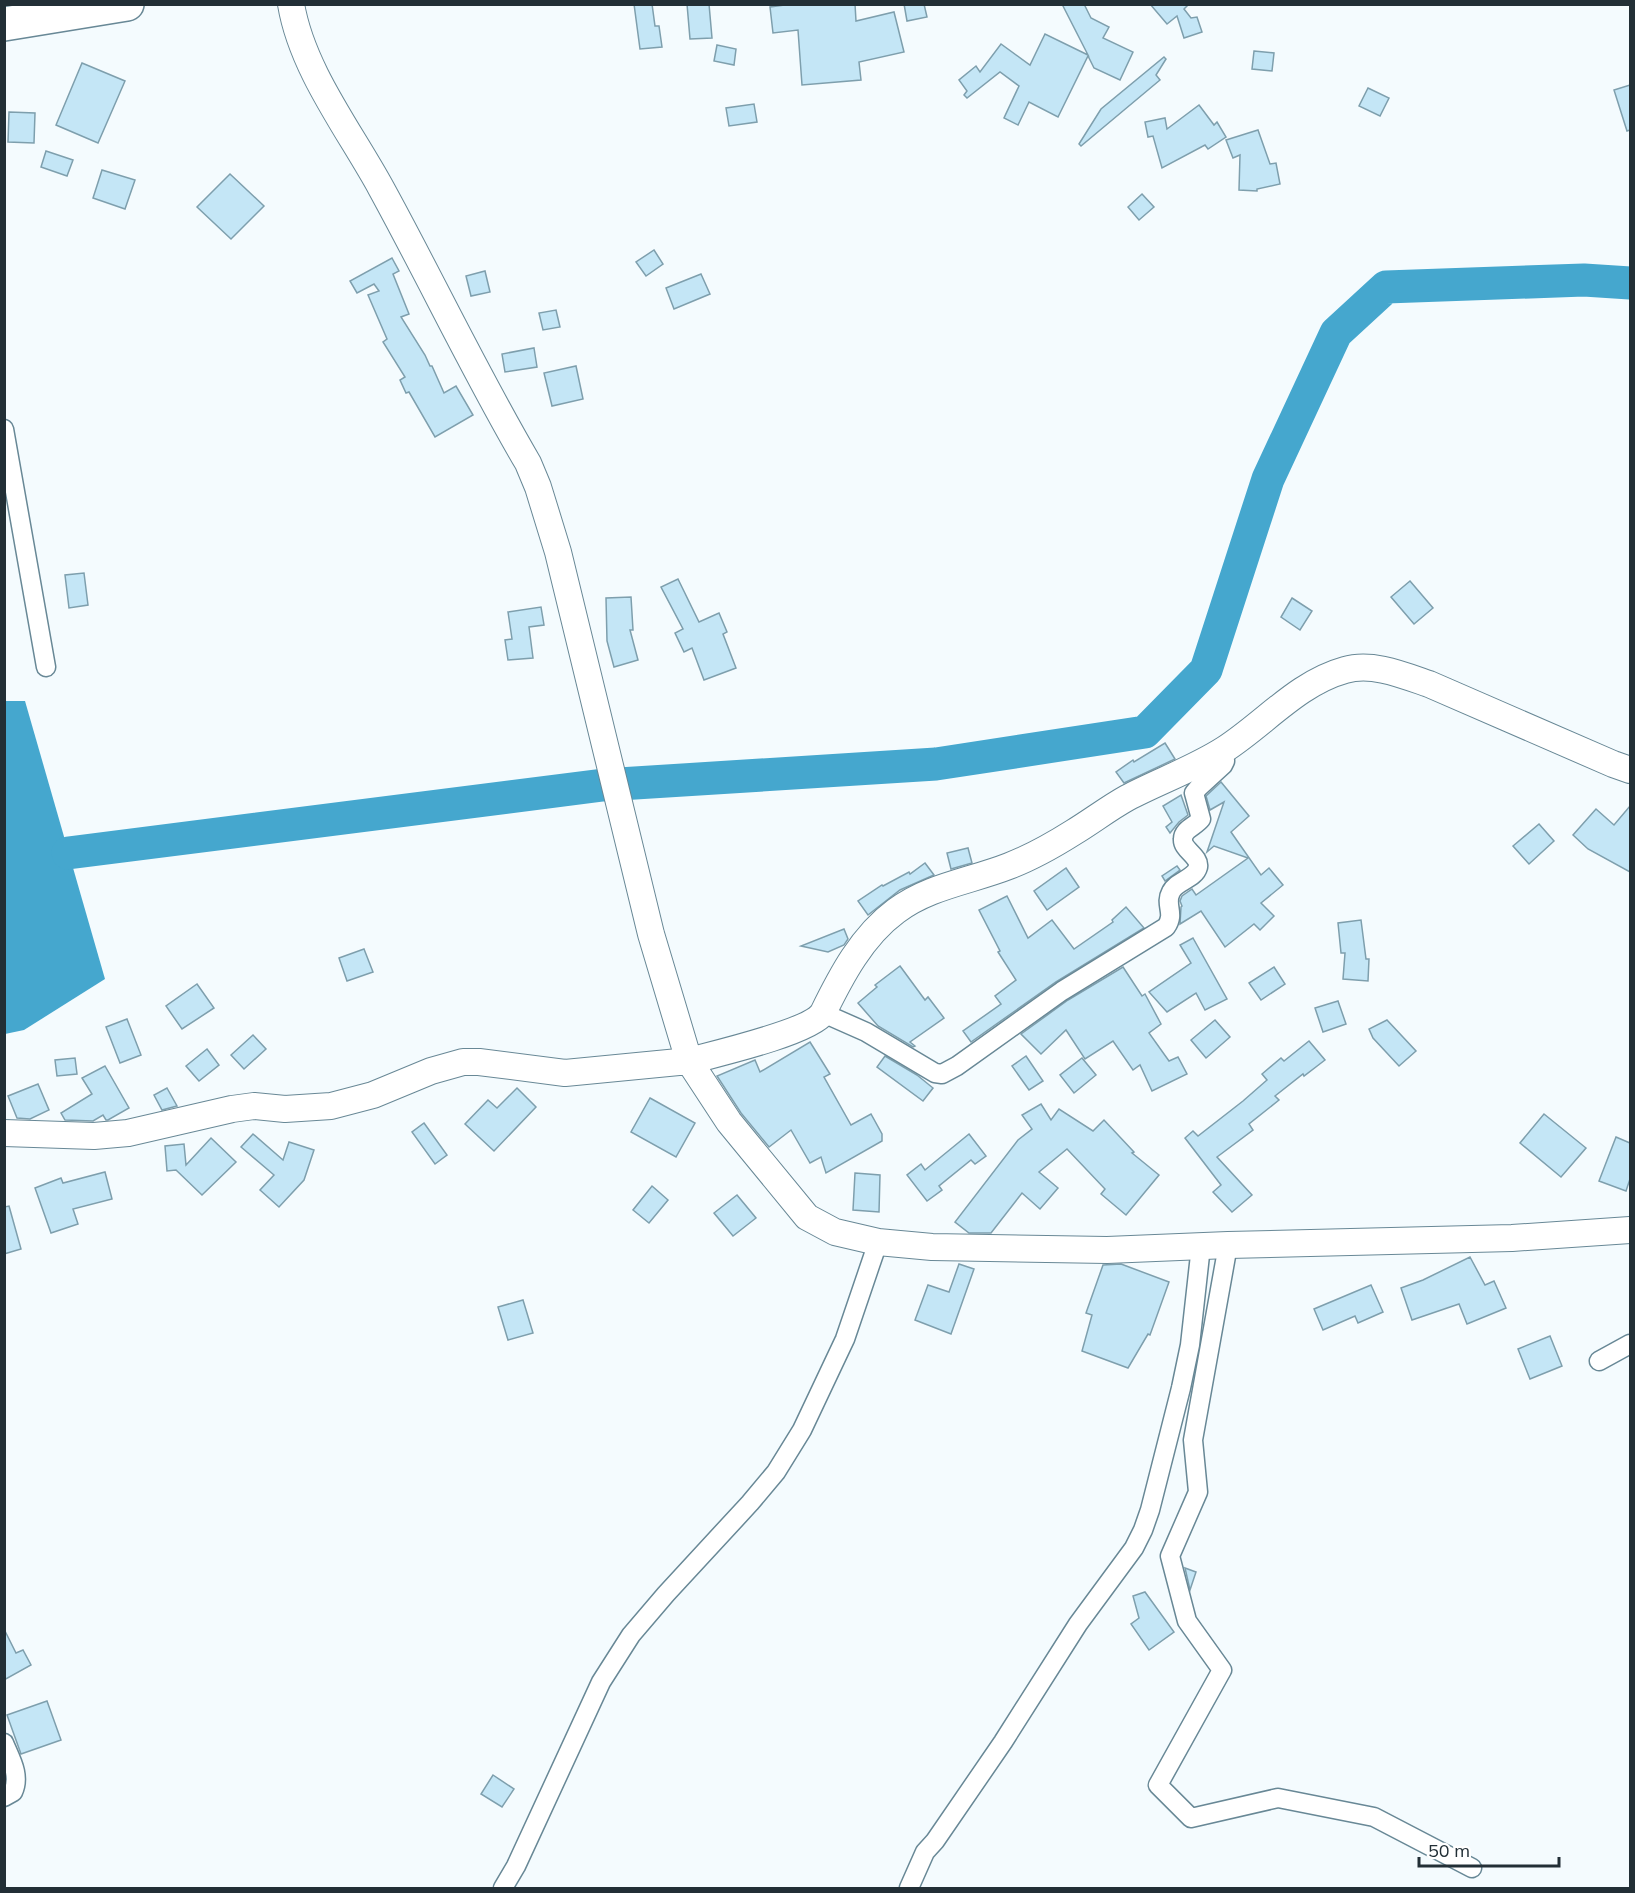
<svg xmlns="http://www.w3.org/2000/svg" width="1635" height="1893" viewBox="0 0 1635 1893" font-family="Mulish,sans-serif">
<style>
.water{fill:#45a7ce}
.lines{fill:none;stroke-linecap:round;stroke-linejoin:round}
.river{stroke:#45a7ce;stroke-width:33}
.building{fill:#c4e6f6;stroke:#7e9fad;stroke-width:1.5}
.street-casing{stroke:#688896;stroke-width:21}
.secondary-casing{stroke:#688896;stroke-width:28}
.highway-casing{stroke:#688896;stroke-width:36}
.street{stroke:#fff;stroke-width:18}
.secondary{stroke:#fff;stroke-width:26}
.highway{stroke:#fff;stroke-width:33}
</style>
<rect width="100%" height="100%" fill="#f4fbfe"/>
<!-- water -->
<polygon class="water" points="5,701 25,701 105,979 24,1030 5,1034"/>
<g class="lines">
<!-- river -->
<polyline class="river" points="68,853 603,785 936,764 1145,732 1206,670 1268,479 1336,333 1386,287 1584,280 1630,283"/>
</g>
<!-- building -->
<g class="building">
<polygon points="634,4 652,4 655,26 659,26 662,47 640,49"/>
<polygon points="687,4 709,4 712,38 690,39"/>
<polygon points="792,4 855,4 856,21 894,12 904,52 859,62 861,80 802,85 798,30 773,33 770,7"/>
<polygon points="904,4 924,4 927,17 907,21"/>
<polygon points="1062,4 1084,4 1091,18 1109,27 1103,38 1133,52 1120,80 1094,68 1088,56 1058,117 1029,102 1018,125 1004,118 1019,86 1000,72 967,98 964,95 967,91 959,80 976,66 980,72 1001,44 1030,65 1045,34 1088,55"/>
<polygon points="1150,4 1189,4 1184,9 1191,18 1197,17 1202,32 1184,38 1177,16 1167,24"/>
<polygon points="717,45 736,49 734,65 714,61"/>
<polygon points="1254,51 1274,53 1272,71 1252,69"/>
<polygon points="1164,57 1166,59 1156,75 1160,80 1081,146 1079,144 1101,109"/>
<polygon points="82,63 125,81 98,143 56,125"/>
<polygon points="1630,85 1630,130 1627,131 1614,90"/>
<polygon points="1368,88 1389,98 1380,116 1359,106"/>
<polygon points="754,104 757,122 729,126 726,108"/>
<polygon points="1199,105 1214,125 1217,122 1226,137 1208,149 1205,145 1162,168 1153,136 1148,137 1145,122 1165,118 1167,129"/>
<polygon points="9,112 35,113 34,143 8,142"/>
<polygon points="1258,130 1270,164 1276,163 1280,184 1257,189 1257,191 1239,190 1240,155 1233,158 1226,140"/>
<polygon points="46,151 73,160 67,176 41,167"/>
<polygon points="102,170 135,180 125,209 93,198"/>
<polygon points="230,174 264,206 231,239 197,207"/>
<polygon points="1142,194 1154,207 1139,220 1128,207"/>
<polygon points="654,250 663,264 646,276 636,262"/>
<polygon points="392,258 399,271 393,274 409,314 401,317 425,355 430,366 432,366 444,393 456,386 473,415 435,437 409,392 406,393 400,380 405,377 383,342 387,339 368,295 379,291 374,284 357,293 350,281"/>
<polygon points="485,271 490,292 471,296 466,276"/>
<polygon points="701,274 710,294 674,309 666,288"/>
<polygon points="556,310 560,327 543,330 539,313"/>
<polygon points="534,348 537,367 505,372 502,354"/>
<polygon points="576,366 583,399 552,406 544,373"/>
<polygon points="84,573 88,605 69,608 65,575"/>
<polygon points="678,579 699,622 719,613 727,632 723,634 736,668 704,680 692,648 684,652 675,633 683,629 661,587"/>
<polygon points="1410,581 1433,608 1414,624 1391,597"/>
<polygon points="631,597 633,630 630,630 638,660 614,667 607,641 606,598"/>
<polygon points="1292,598 1312,611 1300,630 1281,617"/>
<polygon points="541,607 544,625 529,627 533,658 508,660 505,640 512,639 508,612"/>
<polygon points="1165,743 1175,759 1124,783 1116,772 1133,760 1134,762"/>
<polygon points="1221,782 1249,816 1231,832 1261,875 1269,868 1283,885 1261,903 1274,916 1260,930 1254,924 1225,947 1201,911 1180,924 1181,907 1182,906 1180,901 1182,896 1192,889 1196,895 1248,858 1214,846 1207,852 1224,802 1210,810 1206,796"/>
<polygon points="1181,795 1188,815 1179,822 1170,833 1166,827 1172,822 1163,806"/>
<polygon points="1630,806 1630,872 1588,849 1573,835 1596,809 1614,825"/>
<polygon points="1539,824 1554,841 1529,864 1513,846"/>
<polygon points="968,848 972,863 951,869 947,853"/>
<polygon points="925,863 934,875 900,890 868,915 858,901 882,885 883,886 909,872 910,874"/>
<polygon points="1177,866 1180,870 1165,881 1162,876"/>
<polygon points="1066,868 1079,887 1047,910 1034,891"/>
<polygon points="1007,896 1028,938 1052,920 1074,949 1113,922 1112,920 1126,907 1144,928 1056,982 971,1042 963,1031 1001,1004 995,996 1016,980 998,952 1000,951 979,910"/>
<polygon points="1361,920 1366,959 1369,959 1368,981 1343,979 1345,953 1341,953 1338,923"/>
<polygon points="844,929 848,939 844,945 828,952 801,946"/>
<polygon points="1193,938 1227,999 1205,1010 1196,993 1167,1012 1149,992 1191,963 1180,945"/>
<polygon points="364,949 373,972 347,981 339,958"/>
<polygon points="900,966 925,1000 928,997 944,1018 910,1042 915,1046 913,1047 878,1026 858,1003 877,987 875,985"/>
<polygon points="1123,967 1142,996 1145,994 1161,1024 1149,1033 1169,1061 1178,1057 1187,1074 1152,1091 1140,1065 1133,1070 1113,1041 1085,1059 1066,1030 1041,1054 1021,1034 1068,1000"/>
<polygon points="1274,967 1285,984 1261,1000 1249,983"/>
<polygon points="197,984 214,1008 182,1029 166,1006"/>
<polygon points="1338,1001 1346,1024 1323,1032 1315,1008"/>
<polygon points="127,1019 141,1055 120,1063 106,1027"/>
<polygon points="1215,1020 1230,1037 1206,1058 1191,1040"/>
<polygon points="1387,1020 1416,1051 1399,1066 1373,1038 1369,1029"/>
<polygon points="253,1035 266,1049 244,1069 231,1055"/>
<polygon points="1309,1041 1325,1060 1304,1076 1303,1074 1275,1096 1279,1100 1249,1124 1253,1130 1217,1157 1252,1195 1232,1212 1213,1192 1221,1185 1185,1138 1193,1131 1198,1136 1243,1101 1267,1080 1262,1074 1281,1058 1284,1061"/>
<polygon points="810,1042 830,1074 824,1077 851,1125 871,1114 882,1134 882,1141 826,1173 821,1157 810,1163 791,1130 769,1147 741,1113 717,1076 755,1060 760,1072"/>
<polygon points="207,1049 219,1065 199,1081 186,1066"/>
<polygon points="885,1056 917,1075 933,1088 923,1101 877,1067"/>
<polygon points="1026,1056 1043,1081 1029,1090 1012,1066"/>
<polygon points="75,1058 77,1074 57,1076 55,1060"/>
<polygon points="1082,1058 1096,1075 1074,1093 1060,1075"/>
<polygon points="105,1066 129,1108 108,1120 106,1120 103,1115 93,1121 65,1120 61,1113 92,1094 82,1078"/>
<polygon points="38,1084 49,1110 30,1119 17,1118 8,1096"/>
<polygon points="167,1088 177,1106 162,1110 154,1095"/>
<polygon points="517,1088 536,1107 494,1151 465,1124 488,1100 497,1108"/>
<polygon points="650,1098 695,1123 676,1157 631,1132"/>
<polygon points="1041,1104 1051,1120 1059,1109 1093,1131 1104,1120 1134,1152 1132,1153 1159,1175 1126,1215 1101,1194 1105,1189 1067,1149 1039,1172 1058,1188 1040,1209 1022,1193 991,1233 969,1233 955,1222 1018,1140 1032,1129 1022,1115"/>
<polygon points="1544,1114 1586,1148 1561,1177 1520,1143"/>
<polygon points="424,1123 447,1155 435,1164 412,1132"/>
<polygon points="253,1134 283,1160 289,1142 314,1150 304,1180 279,1207 260,1190 274,1175 241,1147"/>
<polygon points="969,1134 986,1156 975,1164 971,1160 939,1186 942,1190 927,1201 907,1175 921,1164 925,1170"/>
<polygon points="1616,1137 1630,1143 1630,1179 1626,1191 1599,1181"/>
<polygon points="211,1138 236,1162 202,1195 176,1170 167,1171 165,1146 184,1144 186,1165"/>
<polygon points="105,1172 112,1199 73,1209 78,1224 51,1233 35,1188 61,1178 63,1183"/>
<polygon points="855,1173 880,1175 879,1212 853,1210"/>
<polygon points="652,1186 668,1200 649,1223 633,1210"/>
<polygon points="737,1195 756,1218 733,1236 714,1213"/>
<polygon points="9,1206 21,1249 4,1254 4,1207"/>
<polygon points="1470,1257 1485,1285 1494,1281 1506,1308 1467,1324 1459,1304 1412,1320 1401,1288 1423,1280"/>
<polygon points="959,1264 974,1269 951,1334 915,1320 928,1285 949,1292"/>
<polygon points="1121,1264 1169,1282 1150,1335 1148,1334 1128,1368 1082,1351 1092,1315 1086,1313 1103,1265"/>
<polygon points="1371,1285 1383,1312 1358,1323 1355,1316 1323,1330 1314,1309"/>
<polygon points="523,1300 533,1333 508,1340 498,1307"/>
<polygon points="1550,1336 1562,1366 1530,1379 1518,1349"/>
<polygon points="1185,1568 1196,1572 1190,1590"/>
<polygon points="1145,1592 1174,1632 1149,1650 1131,1624 1139,1618 1133,1596"/>
<polygon points="4,1629 16,1653 23,1650 31,1665 4,1680"/>
<polygon points="47,1701 61,1740 21,1754 7,1715"/>
<polygon points="493,1775 514,1789 502,1807 481,1794"/>
</g>
<g class="lines">
<defs>
<g id="street">
<polyline points="4,429 46,667"/>
<path d="M823,1013l43,19 69,41 7,1 15,-8 105,-75 104,-64c10,-14 -2,-22 5,-35 5,-11 24,-13 27,-25 2,-11 -16,-17 -15,-28 0,-10 13,-13 18,-20l-7,-26 5,-6 24,-22 2,-4 -1,-12"/>
<polyline points="1228,1245 1193,1440 1198,1492 1170,1556 1187,1621 1222,1670 1158,1785 1191,1818 1278,1798 1374,1817 1472,1868"/>
<polyline points="1599,1361 1630,1344"/>
<path d="M4,1743c6,15 17,32 9,49l-9,5"/>
<polyline points="503,1888 516,1866 601,1682 631,1635 666,1594 750,1503 776,1472 802,1430 845,1339 878,1242"/>
<polyline points="909,1888 925,1852 935,1841 1003,1742 1078,1624 1134,1548 1143,1530 1150,1510 1181,1388 1190,1345 1201,1246"/>
</g>
<g id="secondary">
<path d="M291,4c11,66 59,127 90,184 50,91 94,185 147,275l10,24 20,65 93,382 38,127c26,-7 121,-29 134,-48 18,-37 39,-77 73,-102 33,-25 75,-30 113,-45 21,-8 46,-22 65,-34 18,-11 35,-24 53,-34 32,-17 67,-29 98,-49 40,-26 73,-66 120,-79 27,-8 58,5 84,14l184,80 17,6"/>
<polyline points="4,1133 94,1136 128,1133 232,1109 254,1106 285,1109 331,1106 373,1095 431,1071 463,1062 479,1062 565,1073 689,1061 729,1122 807,1217 835,1232 878,1242 932,1247 1107,1250 1228,1245 1512,1238 1630,1230"/>
</g>
<polyline id="highway" points="4,24 127,4"/>
</defs>
<!-- street casing -->
<use href="#street" class="street-casing"/>
<!-- secondary casing -->
<use href="#secondary" class="secondary-casing"/>
<!-- highway casing -->
<use href="#highway" class="highway-casing"/>
<!-- street -->
<use href="#street" class="street"/>
<!-- secondary -->
<use href="#secondary" class="secondary"/>
<!-- highway -->
<use href="#highway" class="highway"/>
</g>
<!-- border -->
<rect width="1635" height="1893" fill="none" stroke="#222f36" stroke-width="12"/>
<!-- scale -->
<path d="M1419 1857v9h140v-9" fill="none" stroke="#222f36" stroke-width="3"/>
<text x="1428" y="1857" font-size="18" fill="#222f36" stroke="#ffffff" stroke-width="4.5" paint-order="stroke">50 m</text>
</svg>
